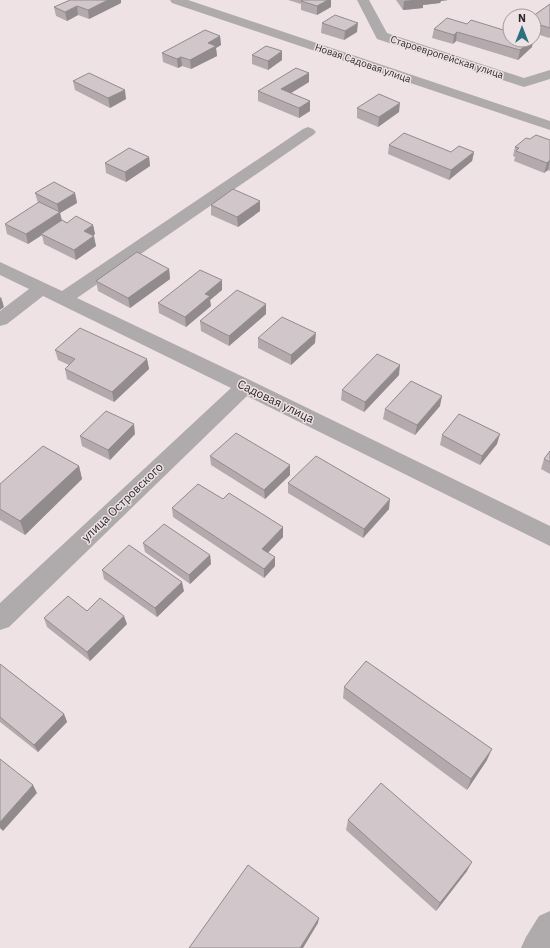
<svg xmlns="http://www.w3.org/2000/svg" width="550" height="948" viewBox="0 0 550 948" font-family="'IBM Plex Sans',sans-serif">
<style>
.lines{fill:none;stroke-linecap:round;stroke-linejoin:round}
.minor{fill:#afaaab;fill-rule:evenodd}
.wall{fill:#b4aaad}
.shaded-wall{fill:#928b8d}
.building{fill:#d1c6c9;stroke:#928b8d}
.labels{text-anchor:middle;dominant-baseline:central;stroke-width:3;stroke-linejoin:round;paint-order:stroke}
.far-street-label{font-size:10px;fill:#2e2a2b;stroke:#eee2e5}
.street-label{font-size:12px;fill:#2e2a2b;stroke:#eee2e5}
</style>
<rect width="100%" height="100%" fill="#eee2e5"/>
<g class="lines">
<!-- minor -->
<g class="minor">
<polygon points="170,0 188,0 550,121 550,130 172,3"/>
<polygon points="357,0 369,0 387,33 524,78 550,70 550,79 524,87 377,39"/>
<polygon points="308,127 313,129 316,132 313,135 77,298 252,381 550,526 550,546 247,396 9,627 0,630 0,603 231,388 43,296 7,324 0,326 0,311 29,289 0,275 0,262 62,291 303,129"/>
<polygon points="550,911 550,948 521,948 526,937 539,916"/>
</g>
</g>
<!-- wall -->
<g class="wall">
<polygon points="70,0 121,0 121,3 89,19 78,15 67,21 56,16 54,7"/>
<polygon points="288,0 331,0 331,7 317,15 301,10 301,4"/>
<polygon points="396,0 448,0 441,1 440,3 423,5 423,8 403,10"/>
<polygon points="550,4 550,37 549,38 534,33 534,16"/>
<polygon points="322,23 357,32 344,40 321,33"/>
<polygon points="434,29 510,40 533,40 532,47 518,60 456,41 453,44 432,38"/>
<polygon points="220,36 221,45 216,48 217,56 191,69 182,66 178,68 163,62 162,53"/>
<polygon points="252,55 282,60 268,70 252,64"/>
<polygon points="309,73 309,82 291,93 310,101 310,111 299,118 258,101 258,91"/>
<polygon points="73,81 126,99 110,108 75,90"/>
<polygon points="357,108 399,112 378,127 357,118"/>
<polygon points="530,139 550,140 550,171 548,170 544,173 514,161 515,157 513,156 515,147"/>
<polygon points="389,145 451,152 474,152 472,161 449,180 388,154"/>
<polygon points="149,157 150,166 126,182 106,173 105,163"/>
<polygon points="35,193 75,193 77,203 60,213 62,220 67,223 93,225 95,234 93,236 96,246 76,260 44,244 42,235 28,244 7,234 5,224 38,203"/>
<polygon points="211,205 260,211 238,227 211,215"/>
<polygon points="169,269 170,279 130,308 98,291 96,281"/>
<polygon points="222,280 222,290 210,300 211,306 186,327 159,313 158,303"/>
<polygon points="266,304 266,314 229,346 201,331 200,321"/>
<polygon points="258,338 315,343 291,365 258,348"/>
<polygon points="55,350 147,359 149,369 114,402 67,379 65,369 69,365 58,360"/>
<polygon points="399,375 364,412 341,400 342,390"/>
<polygon points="440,406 415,435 383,419 385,409"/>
<polygon points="135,434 110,460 82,446 80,436"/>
<polygon points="442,435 497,444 480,465 440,445"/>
<polygon points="550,451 550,474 541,469 544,459"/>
<polygon points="210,456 290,475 265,499 211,465"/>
<polygon points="79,466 82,479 25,535 0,520 0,484"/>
<polygon points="288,483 389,509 363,538 288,493"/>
<polygon points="172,508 283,537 268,552 275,566 264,578 173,517"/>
<polygon points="143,543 210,555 211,564 190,584 145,552"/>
<polygon points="102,570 184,591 157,617 104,579"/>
<polygon points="87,611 127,624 90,661 47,627 44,618"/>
<polygon points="0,664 64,714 67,722 38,752 0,722"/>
<polygon points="344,687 487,760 467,790 343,698"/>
<polygon points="348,820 467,871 436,911 346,830"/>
</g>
<!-- shaded-wall -->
<g class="shaded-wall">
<polygon points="108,0 121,0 121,3 89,19 88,10"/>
<polygon points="328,0 331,0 331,7 317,15 317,6"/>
<polygon points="412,0 448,0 441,1 440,3 423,5 423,8 403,10 404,1"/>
<polygon points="77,6 78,15 67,21 65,12"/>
<polygon points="358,23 357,32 344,40 345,31"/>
<polygon points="457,32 456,41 453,44 454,35"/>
<polygon points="220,36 221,45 216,48 217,56 191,69 190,60 208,43"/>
<polygon points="532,40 533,40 532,47 518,60 520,50"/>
<polygon points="282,51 282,60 268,70 268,61"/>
<polygon points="181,57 182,66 178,68 177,59"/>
<polygon points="309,73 309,82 281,99 281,89"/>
<polygon points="125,90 126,99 110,108 108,98"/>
<polygon points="310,101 310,111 299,118 299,108"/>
<polygon points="400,103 399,112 378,127 379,117"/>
<polygon points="474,152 472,161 449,180 451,170"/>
<polygon points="149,157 150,166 126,182 125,172"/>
<polygon points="550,160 548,170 544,173 547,163"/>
<polygon points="75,193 77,203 60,213 62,222 41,234 42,235 28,244 26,234 59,213 57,204"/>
<polygon points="260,201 260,211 238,227 237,217"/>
<polygon points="93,225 95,234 85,241 84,231"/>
<polygon points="94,236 96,246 76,260 74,250"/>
<polygon points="169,269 170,279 130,308 128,298"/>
<polygon points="222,280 222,290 210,300 211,306 186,327 185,317 205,294"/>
<polygon points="1,297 4,307 0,310 0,298"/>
<polygon points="266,304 266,314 229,346 229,336"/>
<polygon points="316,333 315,343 291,365 291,355"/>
<polygon points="147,359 149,369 114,402 112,392"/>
<polygon points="400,365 399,375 364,412 365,402"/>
<polygon points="442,396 440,406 415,435 417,425"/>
<polygon points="134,424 135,434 110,460 108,450"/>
<polygon points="500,434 497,444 480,465 482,456"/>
<polygon points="290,465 290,475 265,499 264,490"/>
<polygon points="79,466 82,479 25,535 20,521"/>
<polygon points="390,499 389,509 363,538 364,529"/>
<polygon points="283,527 283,537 263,558 262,549"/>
<polygon points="210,555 211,564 190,584 189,575"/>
<polygon points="275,557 275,566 264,578 264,569"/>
<polygon points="182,582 184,591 157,617 155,608"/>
<polygon points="124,616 127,624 90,661 87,652"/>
<polygon points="64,714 67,722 38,752 34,745"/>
<polygon points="492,749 487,760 467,790 471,779"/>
<polygon points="33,785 37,793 3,831 0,828 0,822"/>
<polygon points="472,862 467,871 436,911 440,903"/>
<polygon points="319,918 318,923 303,948 300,948"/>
</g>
<!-- building -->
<g class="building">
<polygon points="70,0 108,0 88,10 77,6 65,12 54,7"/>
<polygon points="303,0 328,0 317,6 301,1"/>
<polygon points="550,4 550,28 534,23 534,16 533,16"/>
<polygon points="335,15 358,23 345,31 322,23"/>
<polygon points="447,18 467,24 471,20 510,32 510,40 532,40 520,50 457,32 454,35 434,29"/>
<polygon points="205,30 220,36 208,43 216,46 190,60 181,57 177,59 162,53"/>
<polygon points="266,46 282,51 268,61 252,55"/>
<polygon points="296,68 309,73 281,89 310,101 299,108 258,91"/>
<polygon points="89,73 125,90 108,98 73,81"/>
<polygon points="379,94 400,103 379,117 357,108"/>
<polygon points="404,133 451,152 459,146 474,152 451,170 389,145"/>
<polygon points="536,135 550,140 550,160 547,163 516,151 519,148 515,147 526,138 530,139"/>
<polygon points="129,148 149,157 125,172 105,163"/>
<polygon points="54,182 75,193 57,204 35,193"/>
<polygon points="233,189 260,201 237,217 211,205"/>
<polygon points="39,202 60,212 26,234 5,224"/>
<polygon points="76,216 93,225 84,231 94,236 74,250 41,234 62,220 67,223"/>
<polygon points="137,252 169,269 128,298 96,281"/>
<polygon points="200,270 222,280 205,294 210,296 185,317 158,303"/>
<polygon points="237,290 266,304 229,336 200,321"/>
<polygon points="282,317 316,333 291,355 258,338"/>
<polygon points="80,328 147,359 112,392 65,369 75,359 55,350"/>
<polygon points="377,354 400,365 365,402 342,390"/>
<polygon points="411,381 442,396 417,425 385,409"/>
<polygon points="106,411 134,424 108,450 80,436"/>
<polygon points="459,414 500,434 482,456 442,435"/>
<polygon points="236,433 290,465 264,490 210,456"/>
<polygon points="43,446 79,466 20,521 0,509 0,484"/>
<polygon points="550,451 550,462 544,459"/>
<polygon points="316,456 390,499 364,529 288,483"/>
<polygon points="198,484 223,499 229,493 283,527 262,549 275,557 264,569 172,508"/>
<polygon points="164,524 210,555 189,575 143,543"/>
<polygon points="129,545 182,582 155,608 102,570"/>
<polygon points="68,596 87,611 100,598 124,616 87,652 44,618"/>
<polygon points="366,661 492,749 471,779 344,687"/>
<polygon points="0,664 64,714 34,745 0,717"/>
<polygon points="0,759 33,785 0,822"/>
<polygon points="381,783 472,862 440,903 348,820"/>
<polygon points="248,865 319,918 300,948 189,948"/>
</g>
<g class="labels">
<!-- far-street labels -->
<g class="far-street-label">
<text transform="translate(447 57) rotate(18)">Староевропейская улица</text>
<text transform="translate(363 63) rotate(19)">Новая Садовая улица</text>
</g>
<!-- street labels -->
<g class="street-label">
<text transform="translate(276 401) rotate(26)">Садовая улица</text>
<text transform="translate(122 502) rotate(-44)">улица Островского</text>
</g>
</g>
<!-- north arrow -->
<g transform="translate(522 28)"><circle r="19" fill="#eee2e5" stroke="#a1989b"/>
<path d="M0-3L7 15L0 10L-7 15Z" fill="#2a707d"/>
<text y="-6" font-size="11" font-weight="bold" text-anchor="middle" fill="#2e2a2b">N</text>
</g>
</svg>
